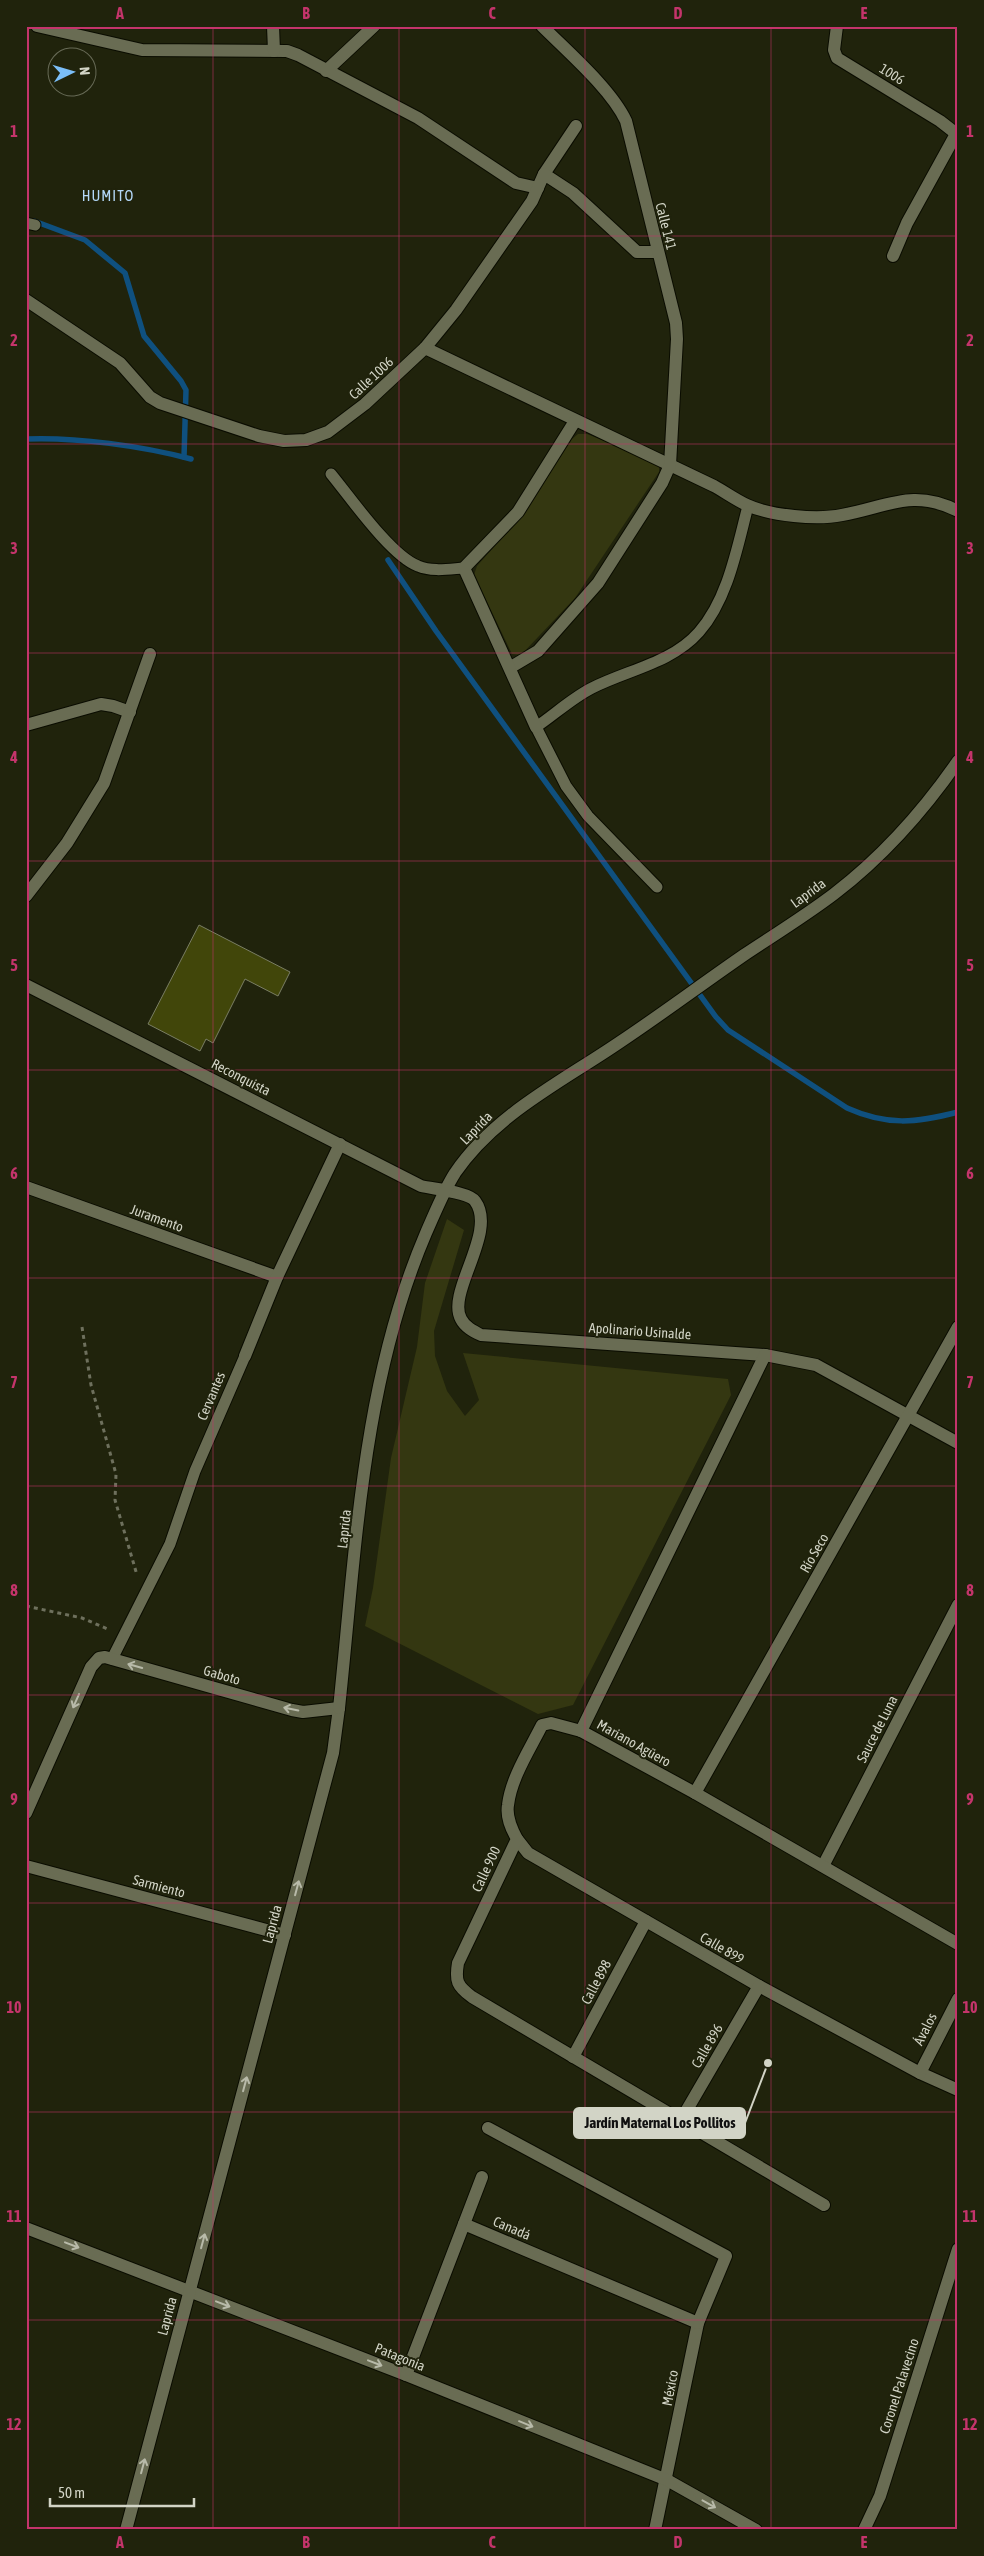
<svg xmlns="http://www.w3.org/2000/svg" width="984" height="2556" viewBox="0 0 984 2556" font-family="'Asap Condensed',sans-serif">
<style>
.green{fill:#343711}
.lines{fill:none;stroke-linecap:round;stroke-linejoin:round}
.stream{stroke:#0f507f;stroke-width:5.5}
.building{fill:#41460a;stroke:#7a7e64}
.service-casing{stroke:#0a0c00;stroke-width:13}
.minor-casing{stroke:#0a0c00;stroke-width:14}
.tertiary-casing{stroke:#0a0c00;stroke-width:14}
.secondary-casing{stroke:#0a0c00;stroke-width:14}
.path{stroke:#6e705d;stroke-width:3;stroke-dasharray:4 4;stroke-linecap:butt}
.service{stroke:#696c53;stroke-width:11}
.minor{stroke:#696c53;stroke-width:12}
.tertiary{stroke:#696c53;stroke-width:12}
.secondary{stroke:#696c53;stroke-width:12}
.oneway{stroke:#b8baa9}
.grid{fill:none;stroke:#c4346b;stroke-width:1;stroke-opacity:0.55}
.labels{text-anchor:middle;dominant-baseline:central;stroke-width:4;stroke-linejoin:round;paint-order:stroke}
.street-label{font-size:14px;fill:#d2d4c6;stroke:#20230c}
.neighbourhood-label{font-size:15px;letter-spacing:1px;fill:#b4d8f9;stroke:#20230c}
.leader{fill:none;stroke:#d2d4c6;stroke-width:2}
.callout-dot{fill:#d2d4c6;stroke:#20230c;stroke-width:2}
.callout{fill:#d2d4c6;stroke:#d2d4c6;stroke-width:2}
.callout-label{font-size:15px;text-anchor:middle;font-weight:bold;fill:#111}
.neatline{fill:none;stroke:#c4346b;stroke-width:2}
.grid-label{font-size:16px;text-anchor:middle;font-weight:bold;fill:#c4346b}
</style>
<rect width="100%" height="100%" fill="#20230c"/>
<!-- green -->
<g class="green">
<polygon points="578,434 587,434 654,461 659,467 659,472 575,598 521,655 512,654 474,575 477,566 519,519 572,439"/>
<polygon points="447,1219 464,1230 434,1331 435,1356 447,1391 465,1416 479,1400 463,1353 728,1379 731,1395 573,1705 538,1714 365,1626 373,1588 391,1458 417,1347 425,1283"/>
</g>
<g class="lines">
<!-- stream -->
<g class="stream">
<polyline points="34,221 85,240 125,273 144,336 181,381 186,390 184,457"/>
<path d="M26,439c51,-2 116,7 165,20"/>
<path d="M388,560l48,71 280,386 12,13 119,78c40,18 69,15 111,4"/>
</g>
</g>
<!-- building -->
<polygon class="building" points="199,925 290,972 278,996 245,979 213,1043 206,1039 200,1051 148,1024"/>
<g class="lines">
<defs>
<g id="service">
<polyline points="26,223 35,225"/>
<path d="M331,474c19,23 60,82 87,92 14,6 31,3 46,2"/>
<path d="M657,887l-69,-71 -22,-30 -30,-59c18,-12 36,-29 56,-39 35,-18 80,-25 107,-56 29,-33 38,-84 49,-126"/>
<polyline points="112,1659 170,1544 195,1471 245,1356"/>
</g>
<g id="minor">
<polyline points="37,26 142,50 287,51 298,55 418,118 516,183 538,188"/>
<polyline points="273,26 274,51"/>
<polyline points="837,26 834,50 837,58 940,121 958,135"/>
<polyline points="326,71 374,26"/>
<polyline points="544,174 576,126"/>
<polyline points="893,256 907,223 956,134"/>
<polyline points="26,300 120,363 150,397 160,403 259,436 284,441 306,440 328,432 365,404 425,348 456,310 532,201 544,174 573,193 637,252 656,252"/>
<path d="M425,348l289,138c11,6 22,14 33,19 24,11 70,15 95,10 45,-8 71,-27 116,-4"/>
<path d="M511,667l27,-16 60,-68 64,-100 8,-18 7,-126 -1,-16 -50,-202c-15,-32 -58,-69 -84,-95"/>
<polyline points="26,725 101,704 113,706 130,712"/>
<polyline points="536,727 464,568 518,512 575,421"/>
<polyline points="26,896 67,843 104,783 150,654"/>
<path d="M26,985l395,201c12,3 48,6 54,15 23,31 -29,91 -14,118 4,8 12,12 20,16l284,20 51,10 142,78"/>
<polyline points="26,1187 277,1277"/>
<polyline points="245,1356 277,1277 340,1144"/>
<polyline points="581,1731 765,1355"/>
<polyline points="695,1793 958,1327"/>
<polyline points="26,1813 91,1667 99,1658 105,1657 292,1710 303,1712 339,1708"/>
<polyline points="517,1839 528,1853 759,1986 920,2073 958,2090"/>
<polyline points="26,1866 285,1935"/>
<polyline points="823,1866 958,1605"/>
<polyline points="573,2057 646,1921"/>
<polyline points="920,2073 958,1999"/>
<polyline points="681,2120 759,1986"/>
<polyline points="488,2128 726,2256 698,2323 655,2530"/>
<path d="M824,2205l-352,-208c-15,-11 -17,-16 -14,-34l59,-124c-6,-11 -11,-22 -9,-34 3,-27 22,-56 34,-80l9,-2 30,8 114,62 263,151"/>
<polyline points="464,2224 482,2177"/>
<polyline points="26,2228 406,2375 667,2480 756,2530"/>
<polyline points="406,2375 464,2224 698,2323"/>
<polyline points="864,2530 880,2496 958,2249"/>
</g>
<polyline id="tertiary" points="126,2530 333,1753 339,1708"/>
<path id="secondary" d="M339,1708c17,-159 23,-326 87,-475 9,-20 17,-41 29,-60 40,-59 108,-92 165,-131 42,-28 82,-58 124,-87 30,-20 61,-39 90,-61 47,-36 90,-84 124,-133"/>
</defs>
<!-- service casing -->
<use href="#service" class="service-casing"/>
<!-- minor casing -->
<use href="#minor" class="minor-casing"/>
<!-- tertiary casing -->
<use href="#tertiary" class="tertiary-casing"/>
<!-- secondary casing -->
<use href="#secondary" class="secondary-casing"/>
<!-- path -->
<g class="path">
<polyline points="82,1327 91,1385 116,1474 115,1500 137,1575"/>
<polyline points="26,1606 82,1618 110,1630"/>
</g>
<!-- service -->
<use href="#service" class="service"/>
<!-- minor -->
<use href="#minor" class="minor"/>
<!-- tertiary -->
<use href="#tertiary" class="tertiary"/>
<!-- secondary -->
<use href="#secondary" class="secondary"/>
</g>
<!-- one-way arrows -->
<defs><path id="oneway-shaft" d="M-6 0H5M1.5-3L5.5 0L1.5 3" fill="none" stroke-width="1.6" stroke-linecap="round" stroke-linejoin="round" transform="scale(1.25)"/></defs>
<g class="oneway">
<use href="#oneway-shaft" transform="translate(135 1666) rotate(-164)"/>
<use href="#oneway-shaft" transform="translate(76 1701) rotate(114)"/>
<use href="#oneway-shaft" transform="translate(291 1709) rotate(-168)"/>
<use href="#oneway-shaft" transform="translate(297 1888) rotate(-75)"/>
<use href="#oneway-shaft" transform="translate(245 2084) rotate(-75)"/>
<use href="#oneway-shaft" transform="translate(203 2241) rotate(-75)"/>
<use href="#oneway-shaft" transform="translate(72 2245) rotate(21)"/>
<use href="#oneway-shaft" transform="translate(223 2304) rotate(21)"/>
<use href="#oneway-shaft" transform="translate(375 2363) rotate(21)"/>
<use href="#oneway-shaft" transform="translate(526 2424) rotate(22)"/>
<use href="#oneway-shaft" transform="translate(143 2466) rotate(-75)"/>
<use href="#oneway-shaft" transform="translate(709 2504) rotate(29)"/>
</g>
<!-- grid -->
<path class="grid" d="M213,26v2504M399,26v2504M585,26v2504M771,26v2504M26,236h932M26,444h932M26,653h932M26,861h932M26,1070h932M26,1278h932M26,1486h932M26,1695h932M26,1903h932M26,2112h932M26,2320h932"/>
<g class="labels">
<!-- street labels -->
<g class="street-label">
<text transform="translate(892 74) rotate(32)">1006</text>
<text transform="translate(666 226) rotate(76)">Calle 141</text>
<text transform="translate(371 378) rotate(-43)">Calle 1006</text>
<text transform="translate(808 893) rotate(-36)">Laprida</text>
<text transform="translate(241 1077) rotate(27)">Reconquista</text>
<text transform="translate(476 1128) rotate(-46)">Laprida</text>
<text transform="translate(157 1218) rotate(20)">Juramento</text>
<text transform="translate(640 1331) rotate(4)">Apolinario Usinalde</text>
<text transform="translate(211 1396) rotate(-67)">Cervantes</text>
<text transform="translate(344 1529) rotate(-84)">Laprida</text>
<text transform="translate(814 1553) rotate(-60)">Río Seco</text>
<text transform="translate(222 1675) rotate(16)">Gaboto</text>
<text transform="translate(877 1729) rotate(-63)">Sauce de Luna</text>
<text transform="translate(634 1743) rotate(29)">Mariano Agüero</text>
<text transform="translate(486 1869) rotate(-65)">Calle 900</text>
<text transform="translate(159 1886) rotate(15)">Sarmiento</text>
<text transform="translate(272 1924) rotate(-75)">Laprida</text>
<text transform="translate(722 1948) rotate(30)">Calle 899</text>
<text transform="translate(596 1982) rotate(-62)">Calle 898</text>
<text transform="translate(925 2029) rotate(-63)">Ávalos</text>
<text transform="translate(707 2046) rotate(-60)">Calle 896</text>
<text transform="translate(512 2228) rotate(23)">Canadá</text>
<text transform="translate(167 2316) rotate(-75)">Laprida</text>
<text transform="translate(400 2357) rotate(22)">Patagonia</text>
<text transform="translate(899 2386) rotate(-72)">Coronel Palavecino</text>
<text transform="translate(670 2388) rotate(-79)">México</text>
</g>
<!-- neighbourhood labels -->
<g class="neighbourhood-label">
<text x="108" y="195">HUMITO</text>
</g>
</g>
<!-- callouts -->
<path class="leader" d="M768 2063L745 2123"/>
<circle class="callout-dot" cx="768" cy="2063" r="5"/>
<rect class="callout" x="574" y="2108" width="171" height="30" rx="5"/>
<g class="callout-label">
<text x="660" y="2128">Jardín Maternal Los Pollitos</text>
</g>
<!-- border -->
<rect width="984" height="2556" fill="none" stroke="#20230c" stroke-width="55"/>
<!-- north arrow -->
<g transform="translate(72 72) rotate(85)"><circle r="24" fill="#20230c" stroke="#676a56"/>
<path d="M0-4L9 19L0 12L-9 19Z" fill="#7bbef8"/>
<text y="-8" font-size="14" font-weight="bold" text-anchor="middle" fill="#d2d4c6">N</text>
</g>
<!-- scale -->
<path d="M50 2498v8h144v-8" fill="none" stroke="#d2d4c6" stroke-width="2.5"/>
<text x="58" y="2498" font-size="15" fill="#d2d4c6" stroke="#20230c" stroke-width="4" paint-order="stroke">50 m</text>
<rect x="28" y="28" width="928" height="2500" class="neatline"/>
<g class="grid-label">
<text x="120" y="19">A</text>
<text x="306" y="19">B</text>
<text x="492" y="19">C</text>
<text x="678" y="19">D</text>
<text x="864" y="19">E</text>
<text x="14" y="137">1</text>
<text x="970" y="137">1</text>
<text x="14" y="346">2</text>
<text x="970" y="346">2</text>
<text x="14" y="554">3</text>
<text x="970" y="554">3</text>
<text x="14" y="763">4</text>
<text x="970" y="763">4</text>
<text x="14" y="971">5</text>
<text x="970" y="971">5</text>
<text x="14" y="1179">6</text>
<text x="970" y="1179">6</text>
<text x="14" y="1388">7</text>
<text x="970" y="1388">7</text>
<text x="14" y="1596">8</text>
<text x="970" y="1596">8</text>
<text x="14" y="1805">9</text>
<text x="970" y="1805">9</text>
<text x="14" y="2013">10</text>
<text x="970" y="2013">10</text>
<text x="14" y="2222">11</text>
<text x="970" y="2222">11</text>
<text x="14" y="2430">12</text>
<text x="970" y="2430">12</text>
<text x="120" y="2548">A</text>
<text x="306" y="2548">B</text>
<text x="492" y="2548">C</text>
<text x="678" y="2548">D</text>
<text x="864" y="2548">E</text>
</g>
</svg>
